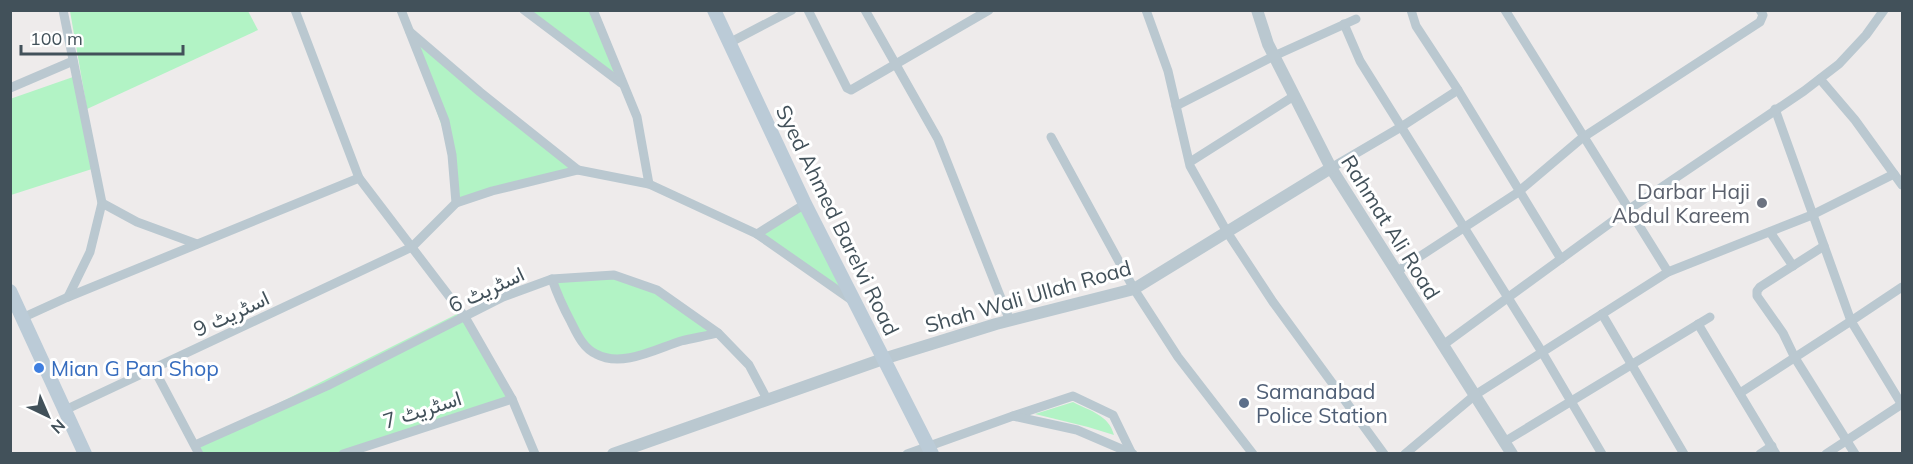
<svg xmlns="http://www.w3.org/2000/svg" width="1913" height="464" viewBox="0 0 1913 464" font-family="Mulish,Vazirmatn,sans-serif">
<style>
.green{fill:#b2f3c5}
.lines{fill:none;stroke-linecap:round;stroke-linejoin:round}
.minor{stroke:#bac8d0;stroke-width:9}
.tertiary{stroke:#bac8d0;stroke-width:12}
.secondary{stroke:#bbcbd7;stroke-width:14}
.worship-dot{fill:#6b7280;stroke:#fff;stroke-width:2}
.shop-dot{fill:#3f7fe0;stroke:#fff;stroke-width:2}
.service-dot{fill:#5c6f8a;stroke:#fff;stroke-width:2}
.labels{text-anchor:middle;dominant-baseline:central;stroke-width:6;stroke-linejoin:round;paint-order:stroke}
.worship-label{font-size:21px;fill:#5b616d;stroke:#fff;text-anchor:end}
.street-label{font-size:21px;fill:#42515a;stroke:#fff}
.shop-label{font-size:21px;fill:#366cbe;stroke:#fff;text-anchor:start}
.service-label{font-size:21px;fill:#4e5e75;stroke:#fff;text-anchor:start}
</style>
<rect width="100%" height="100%" fill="#eeebeb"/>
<!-- green -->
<g class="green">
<polygon points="70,11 248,11 258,30 87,109"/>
<polygon points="524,11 591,11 623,84"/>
<polygon points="408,30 578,170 453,206 452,155"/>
<polygon points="73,77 92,169 11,195 10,99"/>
<polygon points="805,204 857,304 757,234"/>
<polygon points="614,275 657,290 718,333 612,359 585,347 552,279"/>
<polygon points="461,312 512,399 343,453 199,453 195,445"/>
<path d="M1073,402c17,9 36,13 41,33l-26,-8 -53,-13z"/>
</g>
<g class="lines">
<!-- minor -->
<g class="minor">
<polyline points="63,10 102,203 90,252 68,297"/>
<polyline points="295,10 359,178 465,317 512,399 535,454"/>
<polyline points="524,10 621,83"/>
<polyline points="593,10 637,117 649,184"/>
<polyline points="808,10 847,88 851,90 989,10"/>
<polyline points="865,10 938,139 1010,321"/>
<polyline points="1146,10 1168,71 1190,166 1227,232 1273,302 1384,454"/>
<polyline points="1411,10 1416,26 1458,90 1561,259"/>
<polyline points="1505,10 1668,272"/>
<polyline points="1344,24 1360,61 1542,352 1602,454"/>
<polyline points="410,32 480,92 578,170"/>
<polyline points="729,43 792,10"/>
<polyline points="1820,79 1855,120 1902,185"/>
<polyline points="10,88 73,61"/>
<polyline points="1176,106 1274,56 1356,19"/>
<polyline points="1775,109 1851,321 1902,287"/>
<polyline points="1051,137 1134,289 1178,357 1253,454"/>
<polyline points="1190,162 1294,96"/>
<polyline points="1331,168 1401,127 1458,90"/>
<polyline points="102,203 137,222 197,244"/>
<polyline points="456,203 492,191 578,170 649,184 757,234 853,301"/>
<polyline points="1770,232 1793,266"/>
<polyline points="757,234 805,204"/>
<polyline points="1824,246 1760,287 1757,291 1757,296 1783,333 1795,358 1855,454"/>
<polyline points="1396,272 1517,193 1582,138 1760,22 1763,15 1760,10"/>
<path d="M552,279c5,15 11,28 19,43 6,12 12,26 25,32 26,14 60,-5 85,-13 12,-3 25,-5 37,-8"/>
<polyline points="1602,314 1684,454"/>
<polyline points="22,318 68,297 359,178"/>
<polyline points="1698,324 1776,454"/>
<polyline points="1443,345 1628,210 1804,91 1839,64 1866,35 1884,10"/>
<polyline points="154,369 199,454"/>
<polyline points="1740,393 1851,321 1902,405"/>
<polyline points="65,410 412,247 456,203 452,155 445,121 401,10"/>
<polyline points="1013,416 1073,396 1113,415 1131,452"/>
<polyline points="1504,442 1710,317"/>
<polyline points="195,445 327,386 503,297 552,279 614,275 657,290 718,333 749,365 767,399"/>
<polyline points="343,454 512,399"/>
<polyline points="907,454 1013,416 1077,430 1133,454"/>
<polyline points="1405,454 1475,395 1668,272 1812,215 1894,174"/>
<polyline points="1760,454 1772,446"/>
<polyline points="1826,454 1902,404"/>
</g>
<!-- tertiary -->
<g class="tertiary">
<polyline points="1257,10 1268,44 1331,168 1512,454"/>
<polyline points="613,454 883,359 996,324 1134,289 1331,168"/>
</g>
<!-- secondary -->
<g class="secondary">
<polyline points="714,10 805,204 932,454"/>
<polyline points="10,291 85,454"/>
</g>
</g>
<!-- markers -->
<circle class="worship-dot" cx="1762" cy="203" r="6"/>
<circle class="shop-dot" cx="39" cy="368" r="6"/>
<circle class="service-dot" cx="1244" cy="403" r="6"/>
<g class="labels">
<!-- worship labels -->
<g class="worship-label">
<text x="1750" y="191">Darbar Haji<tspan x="1750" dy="24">Abdul Kareem</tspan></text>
</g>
<!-- street labels -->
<g class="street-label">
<text transform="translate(838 220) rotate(64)">Syed Ahmed Barelvi Road</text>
<text transform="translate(1391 227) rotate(58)">Rahmat Ali Road</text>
<text transform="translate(486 289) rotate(-25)">اسٹریٹ 6</text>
<text transform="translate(1028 296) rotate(-16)">Shah Wali Ullah Road</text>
<text transform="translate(231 313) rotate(-25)">اسٹریٹ 9</text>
<text transform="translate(422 409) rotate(-18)">اسٹریٹ 7</text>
</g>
<!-- shop labels -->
<g class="shop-label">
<text x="51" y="368">Mian G Pan Shop</text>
</g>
<!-- service labels -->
<g class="service-label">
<text x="1256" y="391">Samanabad<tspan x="1256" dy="24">Police Station</tspan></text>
</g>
</g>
<!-- border -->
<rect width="1913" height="464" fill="none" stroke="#42515a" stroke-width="24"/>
<!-- north arrow -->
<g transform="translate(48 416) rotate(136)" stroke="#ffffff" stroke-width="4.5" paint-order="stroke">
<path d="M0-4.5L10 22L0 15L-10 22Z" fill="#42515a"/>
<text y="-9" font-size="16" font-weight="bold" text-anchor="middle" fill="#42515a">N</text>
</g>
<!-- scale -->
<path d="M21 45v9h162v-9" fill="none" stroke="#42515a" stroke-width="3"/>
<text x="30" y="45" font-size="18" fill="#42515a" stroke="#ffffff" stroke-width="4.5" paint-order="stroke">100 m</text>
</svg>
